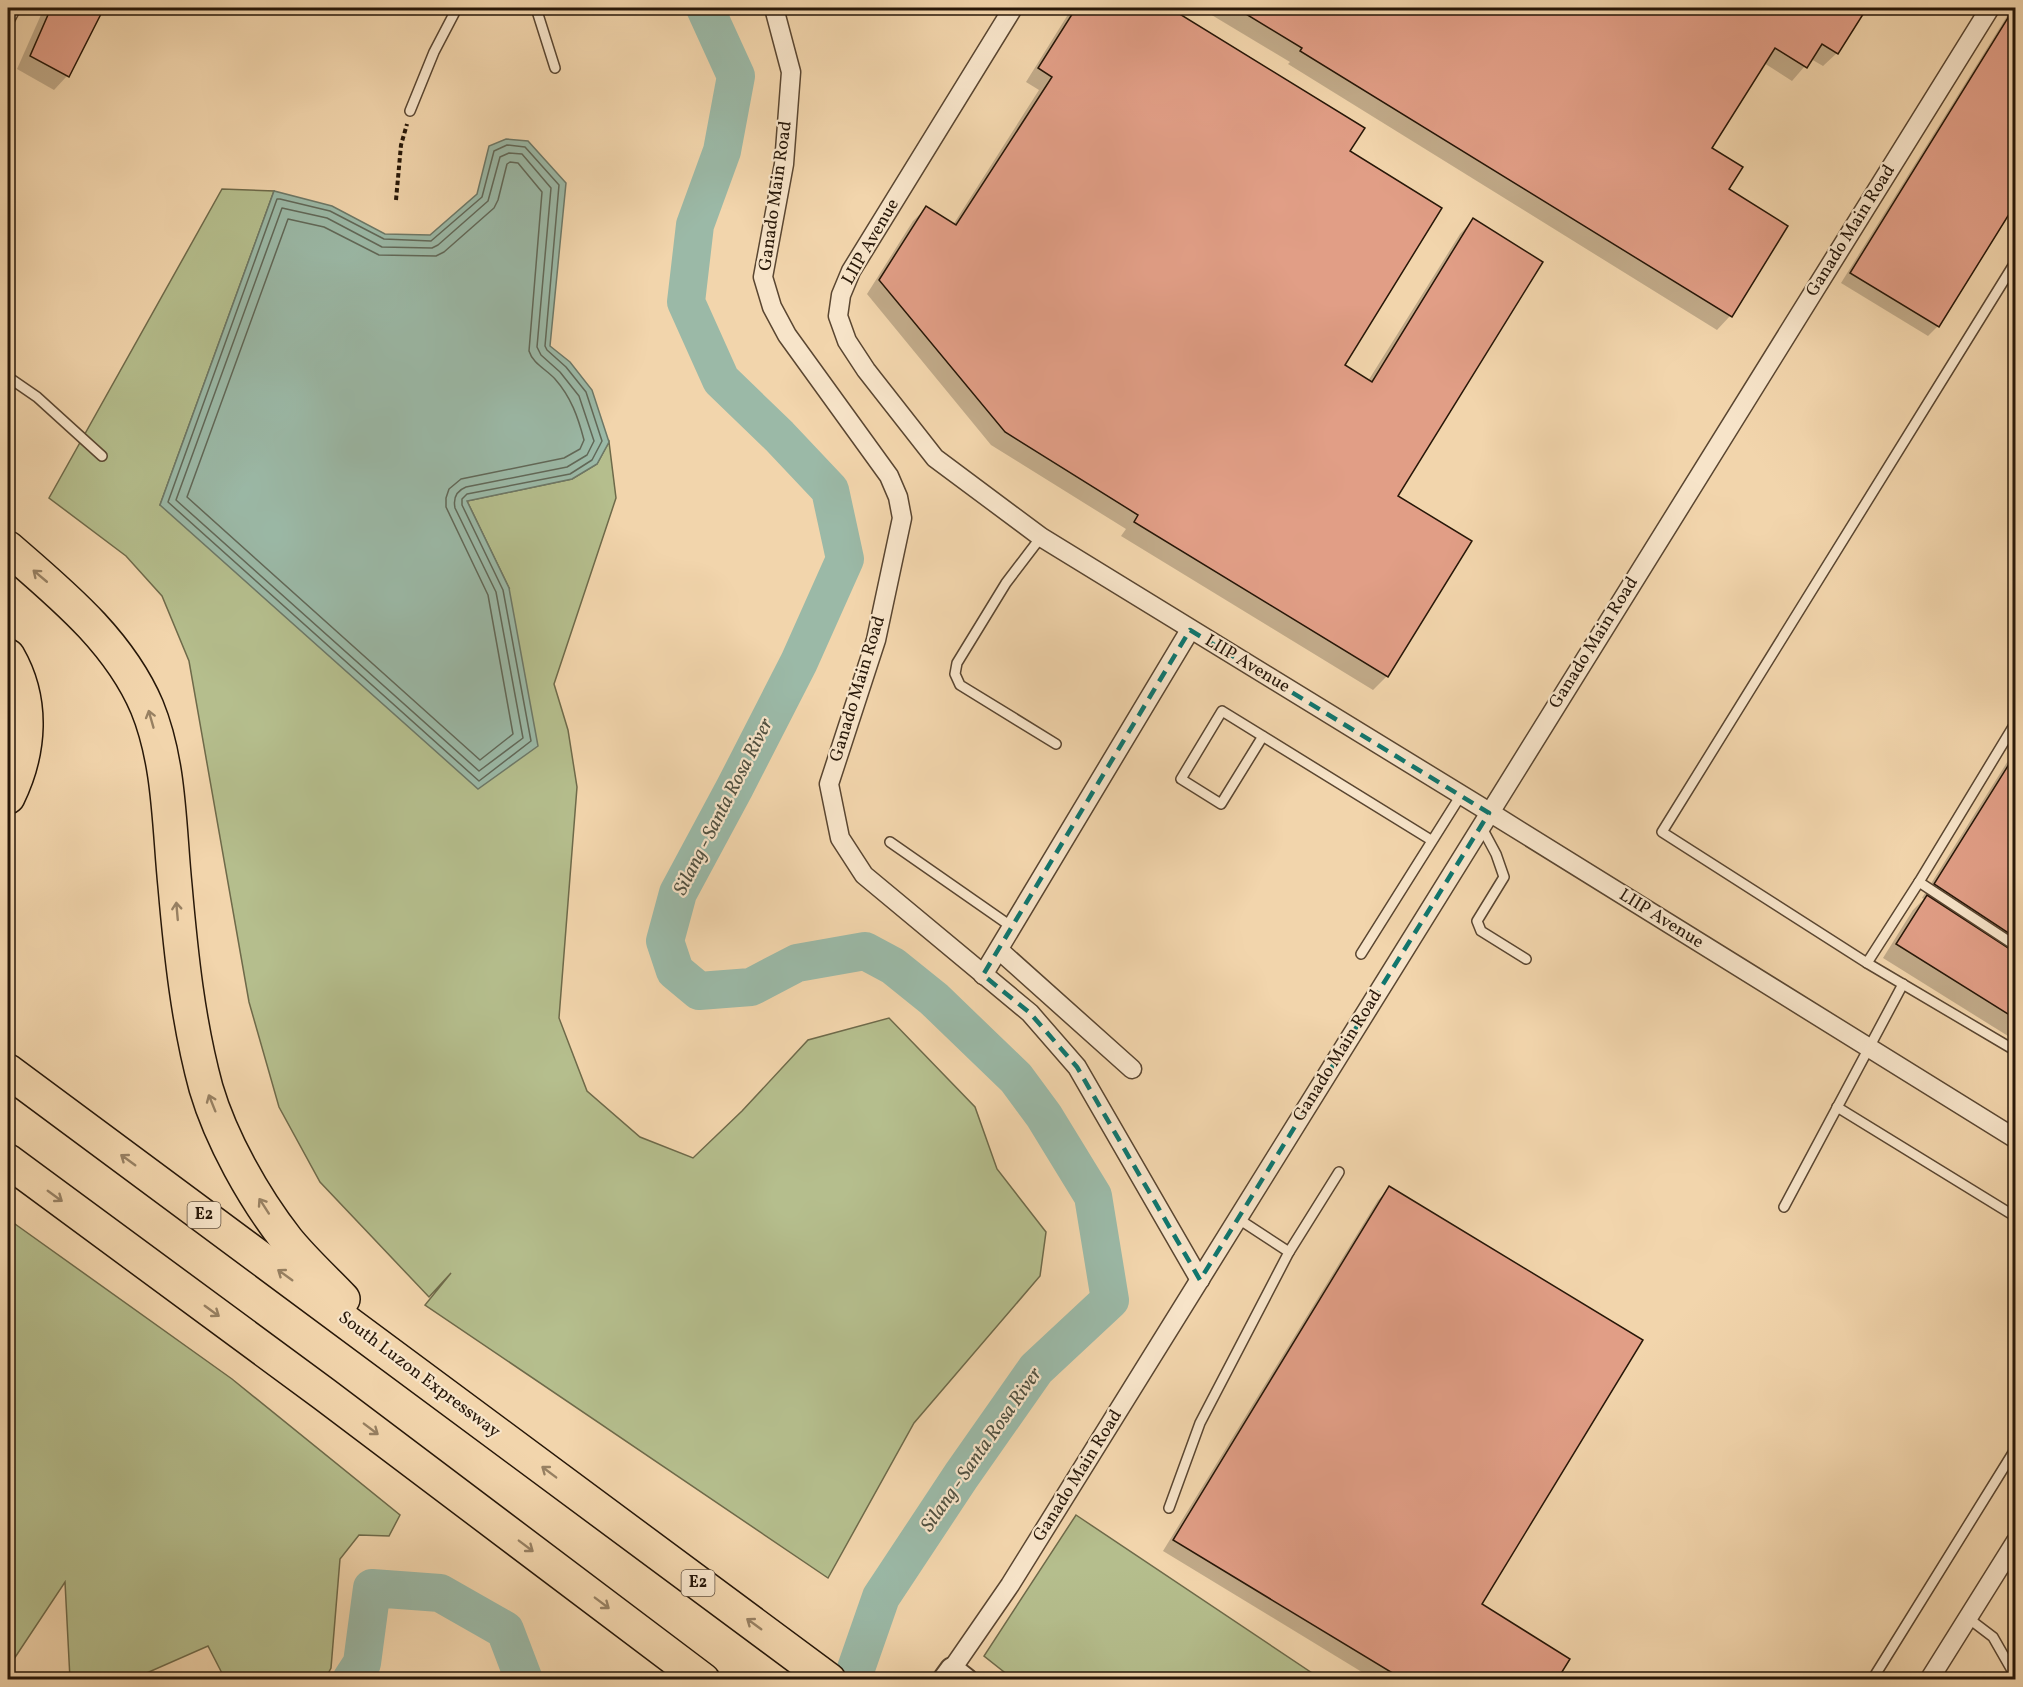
<svg xmlns="http://www.w3.org/2000/svg" width="2023" height="1687" viewBox="0 0 2023 1687" font-family="Vollkorn,serif">
<style>
.green{fill:#b5be8d;stroke:#6e6a4a;stroke-width:1.5}
.water{fill:#9bb9a7;stroke:#6d7867;stroke-width:1.5}
.shadow{fill:#0003}
.lines{fill:none;stroke-linecap:round;stroke-linejoin:round}
.shore{stroke:#616858;stroke-width:1.5}
.river{stroke:#9bb9a7;stroke-width:38}
.building{fill:#e19e86;stroke:#271708;stroke-width:1.5}
.service-casing{stroke:#5a4631;stroke-width:12}
.minor-casing{stroke:#5a4631;stroke-width:21}
.tertiary-casing{stroke:#5a4631;stroke-width:26}
.motorway-casing{stroke:#271708;stroke-width:36}
.path{stroke:#271708;stroke-width:4;stroke-dasharray:4.5 3;stroke-linecap:butt}
.service{stroke:#f7e4c9;stroke-width:9}
.minor{stroke:#f7e4c9;stroke-width:18}
.tertiary{stroke:#f7e4c9;stroke-width:22}
.motorway{stroke:#f2d5ac;stroke-width:33}
.oneway{stroke:#978062}
.marked{fill:none;stroke:#0f766e;stroke-width:4.5;stroke-dasharray:12 8;stroke-linejoin:round}
.labels{text-anchor:middle;dominant-baseline:central;stroke-width:4.5;stroke-linejoin:round;paint-order:stroke}
.shield{fill:#f7e4c9;stroke:#655442;stroke-width:1.5}
.shield-label{font-size:16px;font-weight:bold;fill:#271708}
.street-label{font-size:18px;fill:#271708;stroke:#f7e4c9}
.water-label{font-size:20px;font-style:italic;fill:#505040;stroke:#f7e4c9}
</style>
<rect width="100%" height="100%" fill="#f2d5ac"/>
<filter id="stains"><feTurbulence type="fractalNoise" baseFrequency=".00333" numOctaves="4"/><feColorMatrix values="0 0 0 0 .2 0 0 0 0 .09 0 0 0 0 .02 0 0 0 .5 -.17"/></filter>
<radialGradient id="worn" r=".72"><stop offset=".6" stop-color="#630" stop-opacity="0"/><stop offset="1" stop-color="#630" stop-opacity=".3"/></radialGradient>
<!-- green -->
<g class="green">
<polygon points="222,189 274,191 160,505 509,588 467,501 572,479 597,464 609,442 616,498 554,684 568,730 577,787 559,1018 587,1091 640,1137 693,1158 742,1111 808,1040 889,1018 975,1107 997,1169 1046,1232 1040,1276 914,1423 828,1578 425,1305 451,1273 429,1297 320,1182 279,1107 249,1002 189,661 162,596 126,556 49,498"/>
<polygon points="8,1219 232,1379 400,1515 389,1536 359,1535 340,1559 331,1668 325,1679 225,1679 208,1646 133,1679 70,1679 65,1582 8,1668"/>
<polygon points="1076,1515 1321,1679 1013,1679 984,1656"/>
</g>
<!-- water -->
<polygon class="water" points="506,139 528,141 566,183 550,346 570,362 592,390 609,442 597,464 572,479 467,501 509,588 538,746 478,789 160,505 274,191 332,206 385,234 430,235 477,194 489,146"/>
<!-- shadow -->
<g class="shadow">
<polygon points="44,8 103,8 67,76 54,90 17,69"/>
<polygon points="1072,8 1167,8 1362,128 1348,152 1343,366 1368,381 1460,234 1473,220 1396,497 1470,542 1387,676 1373,690 1121,536 1126,529 991,445 867,294 913,221 926,208 953,225 1039,90 1026,82"/>
<polygon points="1200,8 1866,8 1837,53 1823,66 1811,59 1792,81 1764,63 1710,149 1727,190 1786,227 1730,316 1717,330 1288,64 1290,62"/>
<polygon points="2012,8 2016,8 2016,200 1938,326 1928,336 1841,283"/>
<polygon points="2016,748 2016,1041 1883,958 1913,910 1924,899 1922,898"/>
<polygon points="1390,1188 1480,1604 1556,1680 1375,1680 1163,1551 1378,1200"/>
</g>
<g class="lines">
<!-- shore -->
<g class="shore">
<polygon points="507,145 525,147 559,185 545,346 547,350 566,367 586,392 602,441 592,460 570,474 467,494 462,499 462,505 503,590 531,741 479,781 168,502 277,199 280,199 330,211 384,239 431,241 482,197 494,151"/>
<path d="M509,153l13,1 29,34 -14,159 4,8 19,17 19,24 15,45 -7,14 -20,12 -101,20c-10,4 -13,11 -11,21l41,84 27,146 -44,33 -303,-271 106,-292 45,10 55,29 50,1 6,-3 50,-44 12,-44z"/>
<path d="M510,162l8,1 24,29 -13,159c4,13 17,18 26,28 16,18 23,38 29,61l-4,9 -16,9 -103,21 -12,10 -3,9v9l42,88 25,139 -33,26 -293,-263 101,-278 36,8 55,28 57,1 8,-4 50,-44 4,-8 9,-36z"/>
</g>
<!-- river -->
<g class="river">
<polyline points="705,8 736,76 722,151 695,225 686,302 721,380 779,436 830,490 845,559 799,662 735,787 678,893 665,941 675,971 699,991 751,987 797,963 865,951 893,966 934,999 1016,1078 1044,1116 1093,1196 1110,1300 1036,1369 961,1476 881,1597 852,1680"/>
<polyline points="351,1680 362,1663 372,1588 440,1593 505,1630 524,1680"/>
</g>
</g>
<!-- building -->
<g class="building">
<polygon points="51,8 104,8 69,77 30,56"/>
<polygon points="1076,8 1170,8 1365,128 1350,151 1442,208 1345,365 1372,382 1473,218 1543,262 1398,496 1472,541 1388,677 1134,522 1138,515 1005,432 879,280 926,206 956,225 1052,77 1038,68"/>
<polygon points="1236,8 1867,8 1838,54 1822,44 1807,68 1775,48 1712,148 1743,167 1729,189 1788,226 1732,317 1300,51 1302,48"/>
<polygon points="2014,8 2016,203 1939,327 1850,273"/>
<polygon points="2016,753 2016,938 1934,884"/>
<polygon points="1927,895 2016,953 2016,1019 1896,944"/>
<polygon points="1389,1186 1643,1340 1482,1604 1570,1659 1557,1680 1404,1680 1173,1540"/>
</g>
<g class="lines">
<defs>
<g id="service">
<polyline points="536,8 555,68"/>
<polyline points="8,23 16,8"/>
<polyline points="410,111 434,52 457,8"/>
<polyline points="2016,261 1662,832 1867,963 1919,882 2016,722"/>
<polyline points="8,377 37,397 102,456"/>
<polyline points="1041,537 1006,583 957,663 955,674 960,685 1056,744"/>
<polyline points="1263,736 1221,804 1181,779 1222,711 1431,840"/>
<polyline points="1481,826 1496,854 1504,877 1477,921 1481,931 1526,959"/>
<polyline points="890,842 1012,927"/>
<polyline points="1919,882 2016,946"/>
<polyline points="1361,954 1461,795"/>
<polyline points="1867,963 2016,1051"/>
<polyline points="1837,1107 2016,1217"/>
<polyline points="1784,1207 1903,984"/>
<polyline points="1289,1252 1339,1172"/>
<polyline points="1169,1508 1200,1423 1289,1252 1237,1218"/>
<polyline points="1968,1618 1993,1637 2013,1672 2009,1680"/>
<polyline points="1872,1680 2016,1448"/>
</g>
<g id="minor">
<polyline points="774,8 791,72 784,164 763,277 772,307 787,335 889,476 898,497 902,518 876,640 829,784 840,838 864,875 1030,1013 1077,1067 1200,1280"/>
<polyline points="1013,8 851,271 841,295 838,316 847,341 866,370 935,458 1041,537 1499,818 2016,1139"/>
<polyline points="999,950 1132,1069"/>
<polyline points="983,975 1190,630"/>
<polyline points="952,1669 1010,1585 1990,8"/>
<polyline points="1929,1680 2016,1541"/>
</g>
<polyline id="tertiary" points="944,1680 952,1669 966,1680"/>
<g id="motorway">
<path d="M8,548c53,46 111,93 139,159 23,56 22,120 28,179 6,68 13,136 31,202 15,51 48,110 81,152 17,21 38,40 56,59"/>
<path d="M8,656c26,45 22,96 0,141"/>
<polyline points="8,1071 829,1680"/>
<polyline points="8,1161 324,1394 703,1680"/>
</g>
</defs>
<!-- service casing -->
<use href="#service" class="service-casing"/>
<!-- minor casing -->
<use href="#minor" class="minor-casing"/>
<!-- tertiary casing -->
<use href="#tertiary" class="tertiary-casing"/>
<!-- motorway casing -->
<use href="#motorway" class="motorway-casing"/>
<!-- path -->
<polyline class="path" points="396,200 401,145 407,124"/>
<!-- service -->
<use href="#service" class="service"/>
<!-- minor -->
<use href="#minor" class="minor"/>
<!-- tertiary -->
<use href="#tertiary" class="tertiary"/>
<!-- motorway -->
<use href="#motorway" class="motorway"/>
</g>
<!-- one-way arrows -->
<defs><path id="oneway-shaft" d="M-6 0H5M1.5-3L5.5 0L1.5 3" fill="none" stroke-width="1.6" stroke-linecap="round" stroke-linejoin="round" transform="scale(1.5)"/></defs>
<g class="oneway">
<use href="#oneway-shaft" transform="translate(40 576) rotate(-140)"/>
<use href="#oneway-shaft" transform="translate(151 719) rotate(-106)"/>
<use href="#oneway-shaft" transform="translate(177 911) rotate(-95)"/>
<use href="#oneway-shaft" transform="translate(212 1103) rotate(-112)"/>
<use href="#oneway-shaft" transform="translate(128 1160) rotate(-144)"/>
<use href="#oneway-shaft" transform="translate(55 1196) rotate(36)"/>
<use href="#oneway-shaft" transform="translate(264 1206) rotate(-123)"/>
<use href="#oneway-shaft" transform="translate(285 1275) rotate(-144)"/>
<use href="#oneway-shaft" transform="translate(212 1311) rotate(36)"/>
<use href="#oneway-shaft" transform="translate(371 1429) rotate(37)"/>
<use href="#oneway-shaft" transform="translate(549 1472) rotate(-143)"/>
<use href="#oneway-shaft" transform="translate(526 1546) rotate(37)"/>
<use href="#oneway-shaft" transform="translate(602 1603) rotate(37)"/>
<use href="#oneway-shaft" transform="translate(754 1624) rotate(-144)"/>
</g>
<!-- marked area -->
<path class="marked" d="M1190,630l299,183 -289,467 -123,-213 -47,-54 -47,-38z"/>
<g class="labels">
<!-- shield labels -->
<g class="shield">
<rect x="187.5" y="1202" width="33" height="26" rx="4.5"/>
<rect x="681.5" y="1570" width="33" height="26" rx="4.5"/>
</g>
<g class="shield-label">
<text x="204" y="1215">E2</text>
<text x="698" y="1583">E2</text>
</g>
<!-- street labels -->
<g class="street-label">
<text transform="translate(776 196) rotate(-82)">Ganado Main Road</text>
<text transform="translate(1851 231) rotate(-58)">Ganado Main Road</text>
<text transform="translate(871 242) rotate(-60)">LIIP Avenue</text>
<text transform="translate(1594 643) rotate(-58)">Ganado Main Road</text>
<text transform="translate(1247 664) rotate(31)">LIIP Avenue</text>
<text transform="translate(858 689) rotate(-73)">Ganado Main Road</text>
<text transform="translate(1661 919) rotate(32)">LIIP Avenue</text>
<text transform="translate(1338 1056) rotate(-58)">Ganado Main Road</text>
<text transform="translate(419 1375) rotate(37)">South Luzon Expressway</text>
<text transform="translate(1078 1476) rotate(-58)">Ganado Main Road</text>
</g>
<!-- water labels -->
<g class="water-label">
<text transform="translate(724 807) rotate(-63)">Silang - Santa Rosa River</text>
<text transform="translate(982 1450) rotate(-55)">Silang - Santa Rosa River</text>
</g>
</g>
<!-- margin -->
<rect width="2023" height="1687" fill="none" stroke="#f2d5ac" stroke-width="30"/>
<rect x="9" y="9" width="2005" height="1669" fill="none" stroke="#271708" stroke-width="3"/>
<rect x="15" y="15" width="1993" height="1657" fill="none" stroke="#271708" stroke-width="1.5"/>
<rect width="100%" height="100%" filter="url(#stains)"/>
<rect width="100%" height="100%" fill="url(#worn)"/>
</svg>
